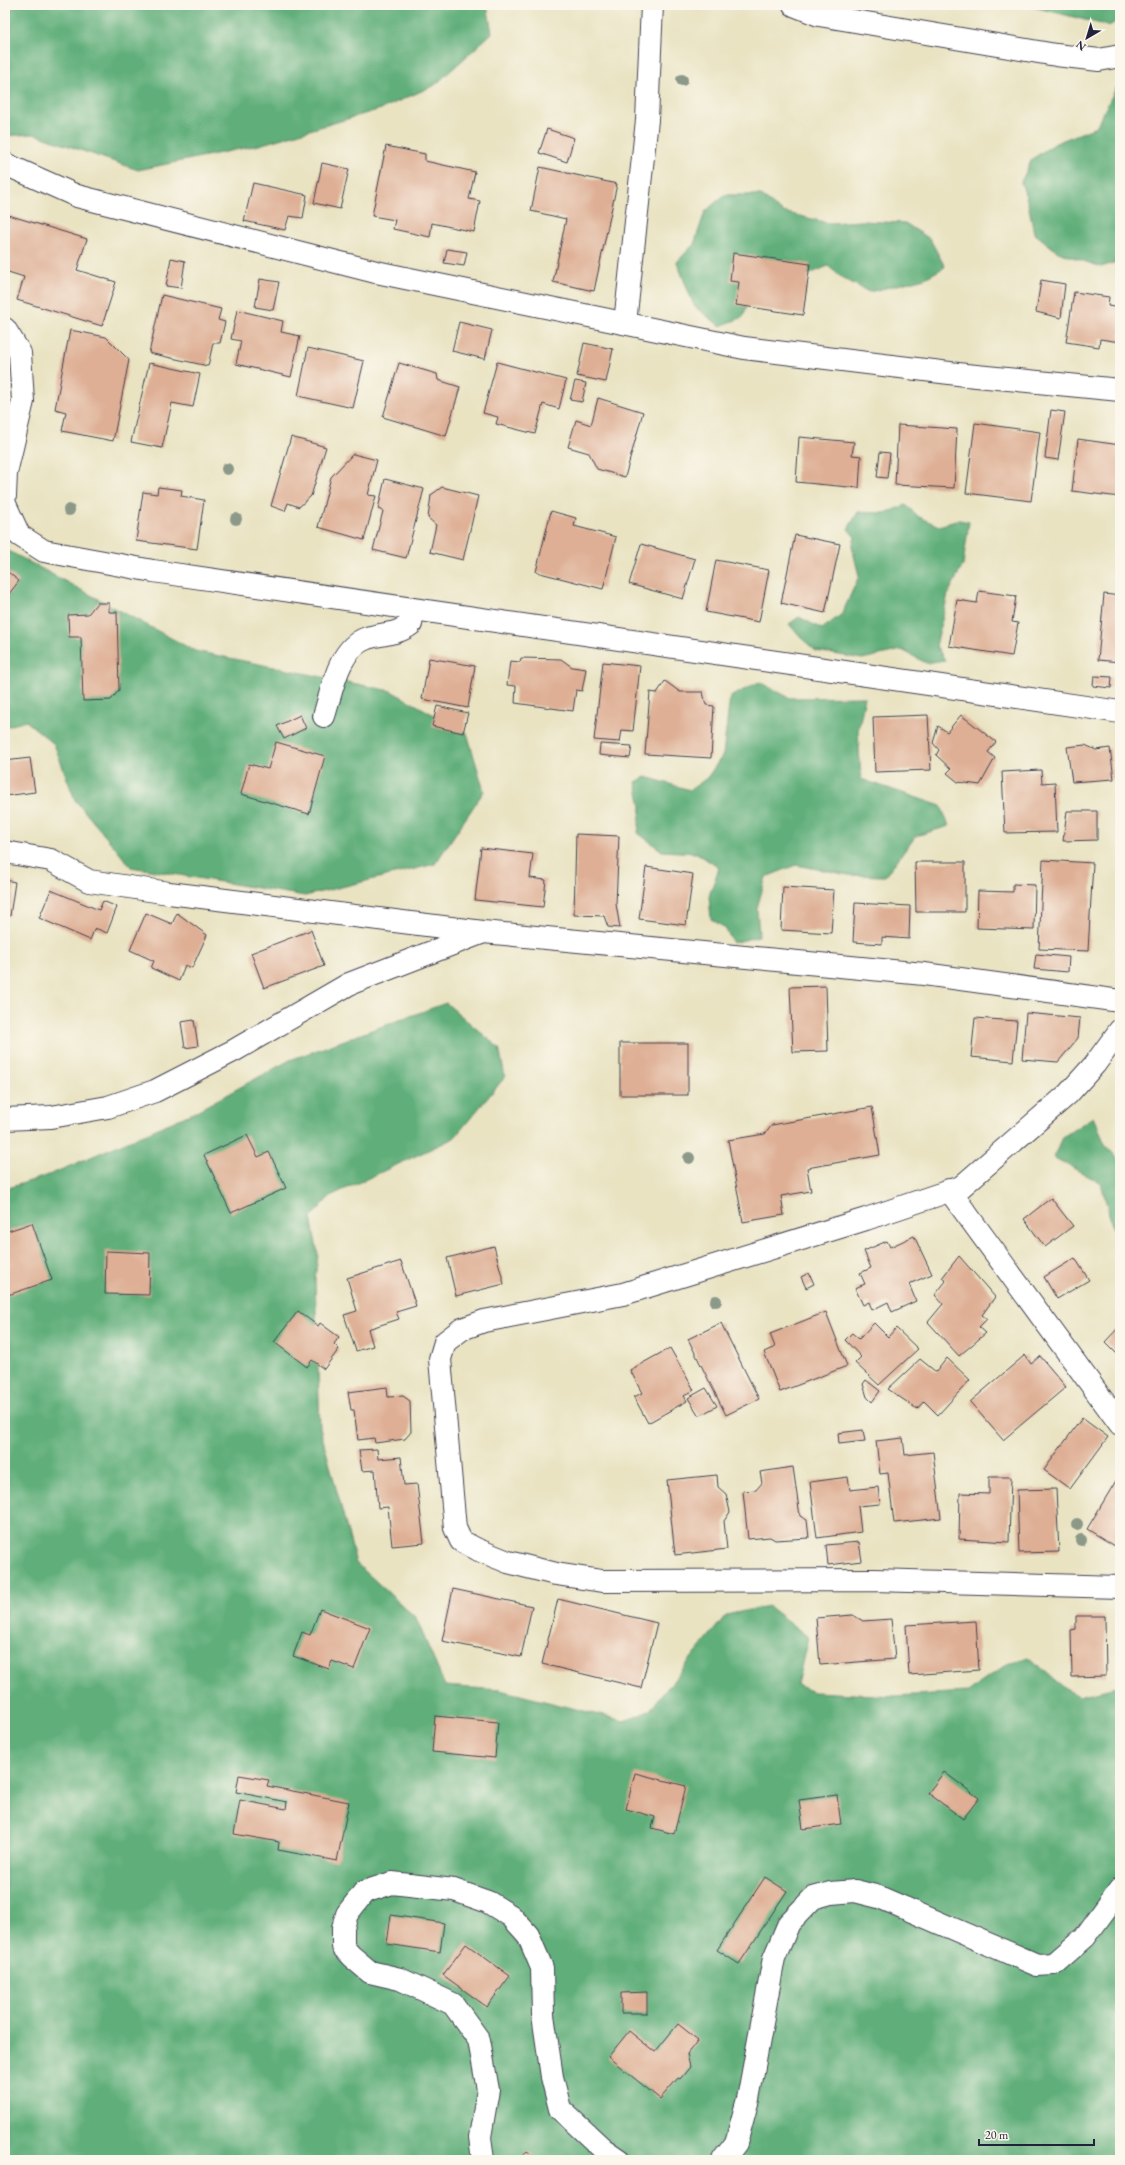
<svg xmlns="http://www.w3.org/2000/svg" width="1125" height="2165" viewBox="0 0 1125 2165" font-family="'EB Garamond',serif">
<style>
.forest{fill:#60af7a;stroke:#41685a}
.building{fill:#deaf94}
.lines{fill:none;stroke-linecap:round;stroke-linejoin:round}
.minor-casing{stroke:#403f4f;stroke-width:24}
.minor{stroke:#fff;stroke-width:22}
.tree{fill:#8c9988}
</style>
<rect width="100%" height="100%" fill="#fbf7ec"/>
<filter id="ink" filterUnits="userSpaceOnUse"><feTurbulence type="fractalNoise" baseFrequency=".025" numOctaves="2"/><feDisplacementMap in="SourceGraphic" scale="8" xChannelSelector="R" yChannelSelector="G"/><feConvolveMatrix kernelMatrix="1 2 1 2 8 2 1 2 1" color-interpolation-filters="sRGB"/></filter>
<filter id="wash" filterUnits="userSpaceOnUse"><feTurbulence type="fractalNoise" baseFrequency=".012" numOctaves="4" result="noise"/><feDisplacementMap in="SourceGraphic" scale="16" xChannelSelector="R" yChannelSelector="G"/><feGaussianBlur stdDeviation="0.9" result="paint"/><feColorMatrix in="noise" values="0 0 0 0 0 0 0 0 0 0 0 0 0 0 0 0 0 1.4 0 .05"/><feComposite in="paint" operator="in"/></filter>
<g filter="url(#wash)">
<rect width="100%" height="100%" fill="#e9e3c2"/>
<!-- forest -->
<g class="forest">
<polygon points="5,5 487,5 492,33 435,85 381,109 259,145 138,170 34,134 5,136"/>
<polygon points="1026,5 1120,5 1120,19 1109,26"/>
<polygon points="1120,86 1120,261 1101,267 1058,252 1034,233 1028,203 1021,182 1032,159 1056,143 1096,127 1116,88"/>
<polygon points="724,195 760,195 783,212 829,223 861,221 905,223 930,239 945,267 925,278 869,292 841,277 828,266 798,279 758,274 743,317 720,326 694,306 677,262 694,244 705,212"/>
<polygon points="906,505 919,517 939,526 959,520 969,522 963,565 948,594 936,646 945,660 926,663 902,650 862,659 816,651 800,637 789,624 799,617 822,629 842,614 859,576 852,547 855,537 848,529 858,512 885,513"/>
<polygon points="5,549 195,651 391,691 467,733 484,791 435,864 305,896 131,867 75,800 54,744 26,721 5,727"/>
<polygon points="759,682 790,698 865,697 858,731 861,779 941,806 949,826 916,836 885,876 849,875 796,865 766,877 757,908 759,936 733,943 725,928 711,919 709,896 719,868 697,853 662,851 638,833 641,807 636,782 646,777 690,790 707,778 723,755 730,697"/>
<polygon points="446,1003 499,1048 505,1077 454,1138 330,1196 311,1218 318,1254 315,1280 320,1428 356,1563 416,1618 445,1686 500,1690 624,1721 649,1711 726,1615 768,1606 808,1637 797,1685 814,1692 895,1696 968,1692 1007,1664 1029,1657 1065,1689 1079,1696 1120,1686 1120,2160 5,2160 5,1189 49,1175 193,1113 290,1060"/>
<polygon points="1093,1117 1106,1146 1120,1161 1120,1256 1101,1183 1053,1157 1064,1136"/>
</g>
<g id="blocks">
<!-- building -->
<g class="building">
<polygon points="547,129 574,138 567,162 539,153"/>
<polygon points="386,146 425,154 425,161 475,172 469,199 480,201 474,232 432,223 430,237 393,229 395,220 372,216"/>
<polygon points="322,163 349,169 340,209 314,203"/>
<polygon points="540,167 617,184 594,291 553,282 566,219 531,211"/>
<polygon points="253,183 307,195 303,218 289,216 285,230 244,221"/>
<polygon points="5,214 87,239 77,270 116,282 102,326 17,300 24,277 5,271"/>
<polygon points="447,249 467,252 464,266 444,263"/>
<polygon points="733,253 810,264 803,315 736,305 739,282 730,281"/>
<polygon points="171,258 185,261 181,288 166,286"/>
<polygon points="260,279 279,282 273,310 255,307"/>
<polygon points="1041,280 1065,284 1061,318 1036,312"/>
<polygon points="1074,292 1109,297 1108,306 1120,308 1120,342 1100,339 1099,347 1066,342"/>
<polygon points="162,295 221,309 218,320 225,322 220,343 213,343 208,366 149,353"/>
<polygon points="237,310 283,321 281,332 300,336 291,377 236,364 241,341 231,339"/>
<polygon points="459,322 492,330 485,359 452,351"/>
<polygon points="70,330 106,337 129,360 113,441 62,431 66,412 55,409"/>
<polygon points="584,343 613,349 606,382 577,376"/>
<polygon points="308,348 364,361 353,408 298,396"/>
<polygon points="497,362 566,380 559,409 543,404 535,434 496,424 498,417 483,413"/>
<polygon points="149,363 200,374 193,407 172,403 162,448 131,442"/>
<polygon points="399,363 437,374 438,380 460,387 446,436 383,417"/>
<polygon points="575,381 586,383 582,402 570,400"/>
<polygon points="598,398 643,412 625,477 597,469 589,453 568,447 576,420 591,425"/>
<polygon points="1051,410 1065,412 1058,460 1045,458"/>
<polygon points="975,423 1040,432 1031,501 966,493"/>
<polygon points="898,425 957,429 954,488 895,485"/>
<polygon points="291,437 326,447 311,496 299,507 288,503 285,511 271,506"/>
<polygon points="799,437 854,442 852,455 861,456 859,488 796,482"/>
<polygon points="1078,439 1120,445 1120,497 1072,491"/>
<polygon points="880,452 890,453 887,478 877,477"/>
<polygon points="353,454 377,460 368,495 376,496 364,540 318,527 331,477"/>
<polygon points="385,479 424,489 406,558 373,550 383,511 378,509"/>
<polygon points="158,487 182,490 181,496 204,500 197,549 136,541 143,492 157,494"/>
<polygon points="442,487 478,496 463,560 430,552 436,525 428,518 431,495"/>
<polygon points="551,511 576,518 574,526 616,537 603,589 536,572"/>
<polygon points="795,535 840,544 825,613 781,603"/>
<polygon points="641,544 695,559 683,599 629,584"/>
<polygon points="716,560 769,570 759,622 706,612"/>
<polygon points="8,572 19,581 5,599 5,576"/>
<polygon points="979,591 1016,596 1012,622 1018,623 1012,656 949,646 957,600 977,603"/>
<polygon points="1104,594 1120,596 1120,662 1098,660"/>
<polygon points="97,603 109,603 109,612 117,612 119,690 111,700 83,701 81,637 69,637 68,615 88,614"/>
<polygon points="429,658 475,666 468,708 422,699"/>
<polygon points="521,658 561,659 572,667 586,669 582,691 576,690 573,711 515,703 516,686 507,685 510,661 520,662"/>
<polygon points="603,662 640,666 633,731 622,730 620,742 594,740"/>
<polygon points="1094,676 1112,677 1111,688 1093,686"/>
<polygon points="665,681 680,692 703,692 706,705 714,706 711,758 645,754 650,692 657,693"/>
<polygon points="437,706 468,713 463,733 432,726"/>
<polygon points="300,715 306,728 284,739 277,726"/>
<polygon points="928,715 931,770 875,772 873,717"/>
<polygon points="961,715 996,742 988,752 995,758 980,785 958,782 947,773 951,769 936,755 939,750 933,743 938,726 947,732"/>
<polygon points="276,742 325,756 309,814 241,794 249,764 268,769"/>
<polygon points="600,744 632,746 630,758 599,755"/>
<polygon points="1085,745 1096,750 1110,748 1114,779 1072,782 1067,747"/>
<polygon points="30,758 35,792 5,796 5,761"/>
<polygon points="1041,770 1042,783 1055,782 1057,832 1005,833 1002,772"/>
<polygon points="1067,811 1097,811 1097,840 1063,841"/>
<polygon points="576,834 619,836 616,904 620,928 608,927 604,916 574,915"/>
<polygon points="481,848 533,854 530,878 546,880 543,907 475,900"/>
<polygon points="1043,860 1093,863 1088,951 1039,949"/>
<polygon points="915,862 965,862 965,912 916,912"/>
<polygon points="646,867 693,874 686,925 639,919"/>
<polygon points="5,880 15,882 10,916 5,916"/>
<polygon points="1013,884 1035,885 1034,930 977,928 978,891 1013,892"/>
<polygon points="783,887 834,890 831,933 781,930"/>
<polygon points="51,890 99,910 103,901 117,907 107,933 95,928 90,940 39,918"/>
<polygon points="855,903 910,906 909,939 882,937 882,944 853,942"/>
<polygon points="146,913 172,924 177,913 207,935 192,968 185,965 179,981 151,968 154,961 130,950"/>
<polygon points="311,930 324,966 264,988 251,953"/>
<polygon points="1036,954 1069,957 1068,972 1034,969"/>
<polygon points="826,986 828,1051 793,1052 790,987"/>
<polygon points="1026,1013 1080,1018 1078,1038 1058,1062 1022,1059"/>
<polygon points="975,1018 1017,1021 1013,1061 971,1057"/>
<polygon points="194,1020 198,1046 185,1048 181,1022"/>
<rect x="620" y="1043" width="68" height="52"/>
<polygon points="872,1107 880,1155 807,1168 811,1191 781,1196 784,1215 743,1222 728,1140 765,1134 772,1125"/>
<polygon points="247,1135 258,1157 269,1152 286,1188 231,1213 204,1155"/>
<polygon points="1051,1198 1073,1226 1045,1247 1024,1219"/>
<polygon points="32,1223 52,1280 5,1296 5,1232"/>
<polygon points="914,1236 932,1274 909,1284 916,1301 892,1312 888,1302 872,1310 869,1302 863,1305 855,1288 865,1284 860,1273 871,1268 864,1251 887,1241 890,1247"/>
<polygon points="494,1246 504,1284 456,1296 447,1258"/>
<polygon points="106,1251 150,1253 149,1295 105,1294"/>
<polygon points="959,1256 995,1297 982,1315 987,1319 979,1327 986,1333 959,1356 928,1322 943,1304 935,1295 946,1281 942,1278"/>
<polygon points="1075,1258 1089,1280 1057,1299 1044,1277"/>
<polygon points="401,1261 416,1306 396,1312 399,1319 368,1329 373,1346 356,1351 344,1315 357,1311 347,1278"/>
<polygon points="809,1273 814,1284 806,1288 801,1277"/>
<polygon points="298,1311 318,1326 320,1323 339,1337 334,1344 339,1349 324,1369 312,1360 307,1367 274,1342"/>
<polygon points="826,1312 847,1366 780,1392 764,1352 775,1347 770,1334"/>
<polygon points="721,1323 759,1399 726,1415 688,1339"/>
<polygon points="874,1323 888,1337 896,1328 918,1349 879,1385 855,1363 861,1357 845,1340 852,1333 859,1339"/>
<polygon points="1120,1326 1120,1357 1105,1342"/>
<polygon points="670,1348 694,1390 684,1396 687,1401 648,1423 634,1397 642,1393 630,1370"/>
<polygon points="1025,1355 1031,1364 1040,1356 1066,1387 1003,1440 970,1402"/>
<polygon points="947,1358 970,1380 938,1415 924,1401 917,1409 888,1389 920,1359 936,1372"/>
<polygon points="866,1380 880,1391 872,1402 867,1397 863,1384"/>
<polygon points="387,1387 388,1397 403,1396 410,1401 411,1432 405,1439 375,1443 374,1438 358,1440 354,1410 351,1410 348,1392"/>
<polygon points="706,1388 717,1406 699,1416 688,1398"/>
<polygon points="1082,1418 1108,1437 1070,1489 1044,1470"/>
<polygon points="863,1430 865,1441 839,1444 838,1433"/>
<polygon points="903,1438 905,1455 933,1452 941,1518 894,1523 888,1473 880,1474 876,1441"/>
<polygon points="377,1449 378,1459 401,1457 404,1485 417,1484 424,1543 392,1546 388,1507 378,1508 375,1470 362,1471 359,1450"/>
<polygon points="793,1467 800,1516 807,1520 809,1538 775,1540 770,1537 748,1539 743,1491 756,1490 762,1483 760,1472"/>
<polygon points="717,1475 718,1487 726,1494 730,1512 724,1521 727,1549 675,1555 667,1480"/>
<polygon points="848,1477 850,1490 878,1487 880,1504 858,1506 861,1532 817,1538 810,1482"/>
<polygon points="989,1477 1011,1477 1009,1542 959,1539 960,1493 989,1494"/>
<polygon points="1117,1479 1120,1481 1120,1549 1087,1529"/>
<polygon points="1056,1489 1059,1552 1019,1553 1017,1490"/>
<polygon points="859,1542 862,1561 828,1565 826,1545"/>
<polygon points="453,1589 532,1606 521,1657 442,1641"/>
<polygon points="558,1599 657,1623 641,1688 542,1664"/>
<polygon points="320,1609 370,1628 354,1669 332,1661 329,1669 293,1656 302,1632 310,1635"/>
<polygon points="853,1615 863,1621 891,1619 895,1659 820,1665 816,1618"/>
<polygon points="1076,1616 1105,1616 1106,1676 1072,1677 1071,1630 1076,1629"/>
<polygon points="976,1621 979,1670 909,1675 906,1625"/>
<polygon points="435,1716 498,1722 495,1758 432,1752"/>
<polygon points="944,1772 979,1798 963,1819 928,1793"/>
<polygon points="635,1773 686,1786 674,1834 652,1828 655,1817 626,1809"/>
<polygon points="239,1775 269,1780 267,1786 349,1802 337,1861 278,1850 279,1842 234,1834 240,1800 286,1809 287,1802 236,1792"/>
<polygon points="837,1795 841,1824 803,1829 799,1800"/>
<polygon points="765,1877 787,1891 739,1964 717,1950"/>
<polygon points="391,1915 444,1923 440,1952 387,1944"/>
<polygon points="466,1944 510,1976 487,2007 443,1975"/>
<polygon points="647,1992 647,2013 621,2013 621,1993"/>
<polygon points="678,2024 698,2040 687,2054 690,2067 680,2079 678,2078 660,2099 608,2057 629,2031 655,2052"/>
<polygon points="527,2151 539,2160 520,2160"/>
</g>
</g>
</g>
<g filter="url(#ink)">
<use href="#blocks" fill-opacity="0" stroke="#403f4f" stroke-width="1"/>
<g class="lines">
<defs>
<g id="minor">
<polyline points="794,5 819,15 1056,55 1099,60 1120,56"/>
<polyline points="5,164 77,196 376,272 744,348 966,375 1120,390"/>
<polyline points="625,323 647,120 652,5"/>
<polyline points="5,329 20,353 23,401 6,473 5,496"/>
<polyline points="5,504 19,535 44,551 153,571 1120,712"/>
<path d="M324,716c8,-25 14,-68 43,-78 16,-5 30,-3 44,-14l2,-14"/>
<polyline points="5,852 51,860 89,881 169,893 483,932 924,974 1120,1001"/>
<polyline points="1120,1030 1095,1064 1068,1094 961,1187 866,1219 623,1294 484,1321 462,1329 445,1342 440,1359 455,1528 461,1541 476,1549 508,1562 556,1574 602,1581 874,1580 1120,1587"/>
<polyline points="5,1119 51,1117 108,1107 155,1091 235,1050 349,984 481,933"/>
<polyline points="949,1190 1120,1424"/>
<polyline points="483,2160 480,2137 488,2090 479,2040 453,2004 400,1979 370,1972 351,1956 343,1947 343,1928 347,1914 364,1892 392,1883 454,1890 488,1902 511,1916 528,1935 542,1968 543,2015 552,2077 560,2109 603,2149 619,2160"/>
<polyline points="723,2160 736,2143 748,2099 774,1958 789,1923 813,1898 831,1893 855,1891 879,1897 1037,1965 1054,1964 1085,1937 1120,1889"/>
</g>
</defs>
<!-- minor casing -->
<use href="#minor" class="minor-casing"/>
<!-- minor -->
<use href="#minor" class="minor"/>
</g>
<!-- trees -->
<g class="tree">
<circle cx="682" cy="80" r="6"/>
<circle cx="227" cy="469" r="6"/>
<circle cx="69" cy="510" r="6"/>
<circle cx="236" cy="519" r="6"/>
<circle cx="689" cy="1158" r="6"/>
<circle cx="716" cy="1301" r="6"/>
<circle cx="1077" cy="1524" r="6"/>
<circle cx="1081" cy="1540" r="6"/>
</g>
</g>
<!-- margin -->
<rect width="1125" height="2165" fill="none" stroke="#fbf7ec" stroke-width="20"/>
<!-- north arrow -->
<g transform="translate(1087 38) rotate(218)" stroke="#fbf7ec" stroke-width="3" paint-order="stroke">
<path d="M0-3L7 15L0 10L-7 15Z" fill="#22223b"/>
<text y="-6" font-size="11" font-weight="bold" text-anchor="middle" fill="#22223b">N</text>
</g>
<!-- scale -->
<path d="M979 2139v6h115v-6" fill="none" stroke="#22223b" stroke-width="2"/>
<text x="985" y="2139" font-size="12" fill="#22223b" stroke="#fbf7ec" stroke-width="3" paint-order="stroke">20 m</text>
</svg>
